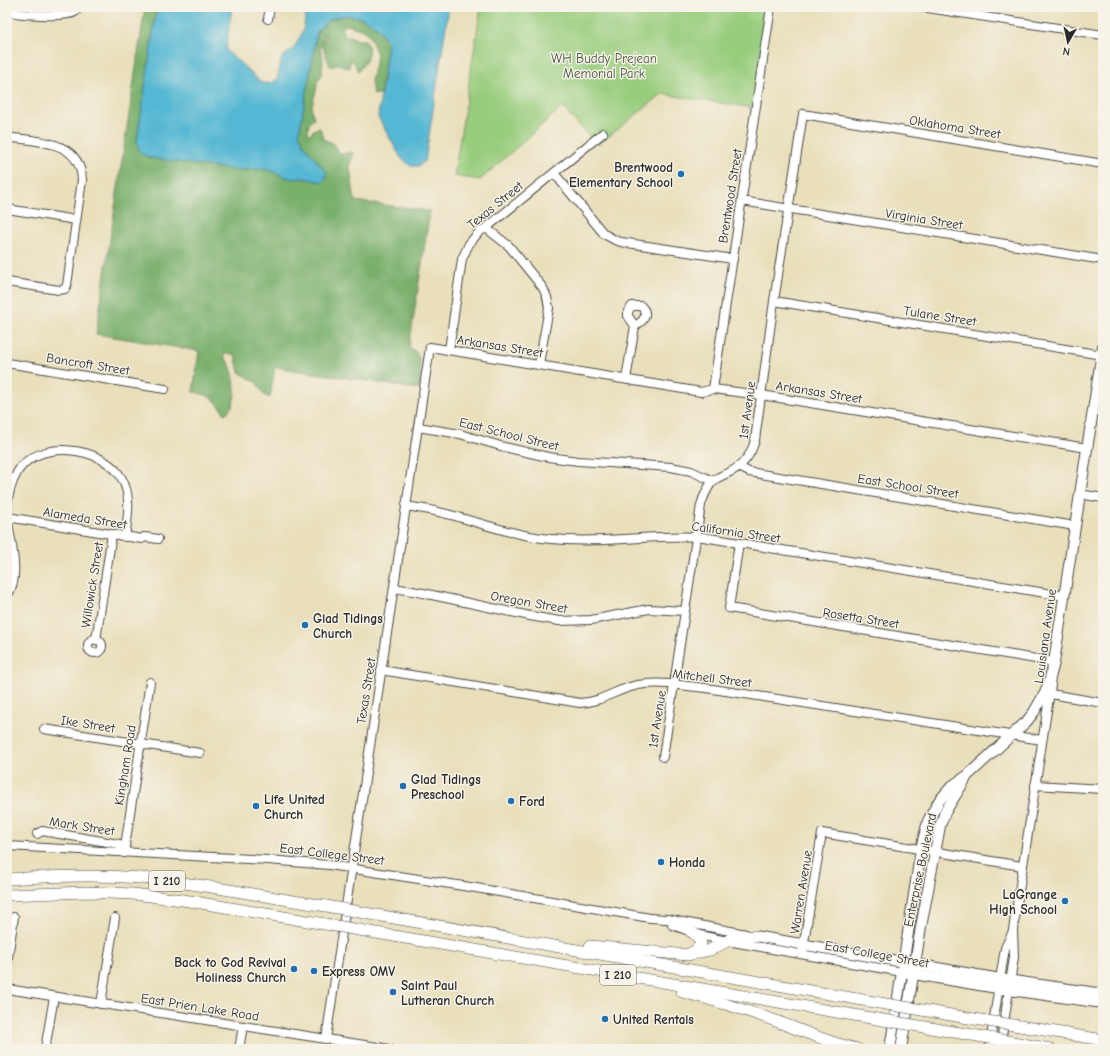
<svg xmlns="http://www.w3.org/2000/svg" width="1110" height="1056" viewBox="0 0 1110 1056" font-family="'Comic Neue',sans-serif">
<style>
.green{fill:#99cd7e;stroke:#627c54}
.forest{fill:#7ab06d;stroke:#526e4c}
.water{fill:#54b7d3;stroke:#40717f}
.lines{fill:none;stroke-linecap:round;stroke-linejoin:round}
.minor-casing{stroke:#484641;stroke-width:10}
.major-casing{stroke:#484641;stroke-width:12}
.highway-casing{stroke:#484641;stroke-width:12}
.minor{stroke:#fff;stroke-width:8}
.major{stroke:#fff;stroke-width:10}
.highway{stroke:#fff;stroke-width:11}
.highway-bridge-casing{stroke:#484641;stroke-width:12;stroke-linecap:butt}
.highway-bridge{stroke:#fff;stroke-width:11}
.poi-dot{fill:#1f6fb2;stroke:#f7f3e8;stroke-width:1.5}
.labels{text-anchor:middle;dominant-baseline:central;stroke-width:3;stroke-linejoin:round;paint-order:stroke}
.shield{fill:#f7f3e8;stroke:#686764;stroke-width:1}
.shield-label{font-size:12px;font-weight:bold;fill:#2b2b2b}
.park-label{font-size:13px;fill:#465440;stroke:#f7f3e8}
.street-label{font-size:13px;fill:#2b2b2b;stroke:#f7f3e8}
.poi-label{font-size:13px;font-weight:bold;fill:#2b2b2b;stroke:#f7f3e8;text-anchor:start}
</style>
<rect width="100%" height="100%" fill="#f7f3e8"/>
<filter id="ink" filterUnits="userSpaceOnUse"><feTurbulence type="fractalNoise" baseFrequency=".025" numOctaves="2"/><feDisplacementMap in="SourceGraphic" scale="8" xChannelSelector="R" yChannelSelector="G"/><feConvolveMatrix kernelMatrix="1 2 1 2 8 2 1 2 1" color-interpolation-filters="sRGB"/></filter>
<filter id="wash" filterUnits="userSpaceOnUse"><feTurbulence type="fractalNoise" baseFrequency=".012" numOctaves="4" result="noise"/><feDisplacementMap in="SourceGraphic" scale="16" xChannelSelector="R" yChannelSelector="G"/><feGaussianBlur stdDeviation="0.9" result="paint"/><feColorMatrix in="noise" values="0 0 0 0 0 0 0 0 0 0 0 0 0 0 0 0 0 1.4 0 .05"/><feComposite in="paint" operator="in"/></filter>
<g filter="url(#wash)">
<rect width="100%" height="100%" fill="#e9dfbb"/>
<!-- green -->
<polygon class="green" points="481,7 769,7 754,108 662,94 598,145 562,107 480,180 454,176"/>
<!-- forest -->
<path class="forest" d="M145,7h12l-20,134 99,29 30,-1 25,10 12,-1 19,4 4,-10 -21,-26 -6,-12 18,-102 11,-12 19,-5 15,3 16,10 10,15 -8,52 -7,-1 -2,-13 6,-26 -6,-16 -4,-7 -18,-7 -6,1 -1,4 2,6h6l9,4h6c8,12 1,21 -7,32l-3,-8 -4,-5 -2,9c-9,-1 -7,-7 -16,-1l-3,-1 -8,-21 4,-9 -2,-1 -4,13 3,10 -1,15 -3,7 -2,1c1,11 -7,23 -5,31 0,2 2,4 2,6l-5,5 -1,11h3c2,-5 4,-6 9,-6l4,12c9,2 12,4 15,13l3,1 10,-2 2,2 -4,9v6l5,32 75,10 -21,136c12,6 10,15 11,26 0,6 1,10 -1,16l-144,-22 -5,31 -6,-3 -7,-12 -18,-11 -4,-18h-10l-1,3c2,3 5,5 6,8 6,14 9,40 -5,49 -9,-14 -15,-20 -32,-22l6,-41 -103,-17z"/>
<!-- water -->
<polygon class="water" points="157,7 232,7 226,50 262,83 271,83 277,79 282,57 294,48 303,31 307,7 449,7 425,161 419,166 411,166 401,158 378,117 388,43 378,28 362,18 347,15 328,20 317,32 299,134 305,146 326,172 326,178 322,182 303,178 291,179 266,169 236,170 150,158 139,152 137,141"/>
</g>
<g filter="url(#ink)">
<g class="lines">
<defs>
<g id="minor">
<polyline points="921,7 1103,35"/>
<path d="M7,12c13,2 57,6 68,0 2,-1 2,-2 3,-5"/>
<polyline points="268,19 270,7"/>
<path d="M7,137c30,5 73,2 75,43l-15,105 -2,4 -6,1 -52,-8"/>
<polyline points="554,173 604,234 615,240 621,242 733,259"/>
<polyline points="742,201 1103,260"/>
<polyline points="7,209 76,220"/>
<polyline points="486,228 509,246 543,288 547,297 549,308 539,364"/>
<polyline points="774,301 1102,355"/>
<path d="M632,306h9c9,9 2,15 -6,20l-7,-10v-5z"/>
<polyline points="449,350 462,259 469,244 479,232 486,228 603,133"/>
<polyline points="7,363 165,389"/>
<polyline points="626,379 635,326"/>
<polyline points="713,389 771,7"/>
<polyline points="418,427 460,434 504,447 548,457 578,461 671,467 691,471 713,481"/>
<polyline points="739,467 749,472 1075,526"/>
<polyline points="1079,494 1103,498"/>
<path d="M406,506c15,2 30,5 45,9 33,9 65,21 100,24 51,5 102,-5 152,-2l361,59"/>
<polyline points="7,517 142,539 144,537 158,539"/>
<polyline points="739,543 729,608 1054,662 1054,666"/>
<polyline points="394,588 418,592 530,616 559,621 591,620 649,609 685,611"/>
<path d="M7,596c16,-22 1,-59 0,-84 0,-13 4,-29 11,-41 20,-32 84,-25 103,6 11,18 7,40 4,60"/>
<circle cx="95" cy="646" r="7"/>
<polyline points="96,640 112,534"/>
<path d="M381,670l199,33c23,-1 36,-14 58,-18 22,-4 46,1 68,3l336,52"/>
<polyline points="1045,693 1103,703"/>
<polyline points="44,729 200,753"/>
<path d="M663,757l38,-252c2,-7 6,-16 11,-23 4,-4 11,-7 16,-9 15,-7 23,-17 27,-33l19,-139 29,-187 300,50"/>
<polyline points="1035,785 1103,789"/>
<polyline points="37,834 42,831 125,845"/>
<polyline points="7,846 268,860 329,865 476,888 650,918 667,919 746,934"/>
<polyline points="124,853 150,682"/>
<polyline points="672,925 704,936 727,941 902,972"/>
<polyline points="802,954 822,833 1022,866"/>
<polyline points="7,964 14,917"/>
<polyline points="7,989 390,1049"/>
<polyline points="101,1004 115,918"/>
<polyline points="326,1039 430,347 701,392 713,389 761,395 1087,448"/>
<polyline points="45,1049 54,997"/>
<polyline points="239,1049 243,1026"/>
<polyline points="989,1049 1005,948 1012,933"/>
<polyline points="1000,1049 1014,957 1013,930 1051,685"/>
</g>
<g id="major">
<polyline points="755,936 1000,979 1103,994"/>
<polyline points="908,973 1009,990 1103,1003"/>
<polyline points="890,1049 921,849 928,821 939,801 952,786 967,776 1027,721 1034,712 1045,693 1049,682 1054,662 1103,346"/>
<polyline points="901,1049 921,927 940,826 945,812 966,778"/>
</g>
<g id="highway">
<path d="M7,879c44,-3 89,-5 133,-1 62,5 124,19 186,28"/>
<polyline points="7,895 86,892 133,894 183,900 325,924"/>
<polyline points="365,913 880,1003"/>
<polyline points="359,930 877,1019"/>
<polyline points="590,946 688,955 710,950 733,938 755,936"/>
<path d="M689,954c6,-3 10,-5 12,-11l-5,-8 -6,-4"/>
<path d="M682,992c31,8 61,17 91,28 28,10 55,23 84,29"/>
<polyline points="922,1010 974,1019"/>
<polyline points="919,1026 972,1035"/>
<polyline points="1020,1026 1103,1040"/>
<polyline points="1018,1043 1050,1049"/>
</g>
</defs>
<!-- minor casing -->
<use href="#minor" class="minor-casing"/>
<!-- major casing -->
<use href="#major" class="major-casing"/>
<!-- highway casing -->
<use href="#highway" class="highway-casing"/>
<!-- minor -->
<use href="#minor" class="minor"/>
<!-- major -->
<use href="#major" class="major"/>
<!-- highway -->
<use href="#highway" class="highway"/>
<defs>
<g id="highway-bridge">
<polyline points="326,906 365,913"/>
<polyline points="325,924 359,930"/>
<polyline points="880,1003 922,1010"/>
<polyline points="877,1019 919,1026"/>
<polyline points="974,1019 1020,1026"/>
<polyline points="972,1035 1018,1043"/>
</g>
</defs>
<!-- highway-bridge casing -->
<use href="#highway-bridge" class="highway-bridge-casing"/>
<!-- highway-bridge -->
<use href="#highway-bridge" class="highway-bridge"/>
</g>
</g>
<!-- markers -->
<g class="poi-dot">
<circle cx="681" cy="174" r="4"/>
<circle cx="305" cy="625" r="4"/>
<circle cx="403" cy="786" r="4"/>
<circle cx="511" cy="801" r="4"/>
<circle cx="256" cy="806" r="4"/>
<circle cx="661" cy="862" r="4"/>
<circle cx="1065" cy="901" r="4"/>
<circle cx="294" cy="969" r="4"/>
<circle cx="314" cy="971" r="4"/>
<circle cx="393" cy="992" r="4"/>
<circle cx="605" cy="1019" r="4"/>
</g>
<g class="labels">
<!-- shield labels -->
<g class="shield">
<rect x="149" y="871" width="36" height="20" rx="3"/>
<rect x="600" y="965" width="36" height="20" rx="3"/>
</g>
<g class="shield-label">
<text x="167" y="881">I 210</text>
<text x="618" y="975">I 210</text>
</g>
<!-- park labels -->
<g class="park-label">
<text x="604" y="58">WH Buddy Prejean<tspan x="604" dy="15">Memorial Park</tspan></text>
</g>
<!-- street labels -->
<g class="street-label">
<text transform="translate(955 127) rotate(9)">Oklahoma Street</text>
<text transform="translate(730 196) rotate(-81)">Brentwood Street</text>
<text transform="translate(495 205) rotate(-39)">Texas Street</text>
<text transform="translate(924 219) rotate(9)">Virginia Street</text>
<text transform="translate(940 316) rotate(9)">Tulane Street</text>
<text transform="translate(500 346) rotate(9)">Arkansas Street</text>
<text transform="translate(88 364) rotate(9)">Bancroft Street</text>
<text transform="translate(819 392) rotate(9)">Arkansas Street</text>
<text transform="translate(747 410) rotate(-82)">1st Avenue</text>
<text transform="translate(509 434) rotate(14)">East School Street</text>
<text transform="translate(908 486) rotate(9)">East School Street</text>
<text transform="translate(85 518) rotate(9)">Alameda Street</text>
<text transform="translate(736 532) rotate(8)">California Street</text>
<text transform="translate(92 585) rotate(-81)">Willowick Street</text>
<text transform="translate(529 602) rotate(10)">Oregon Street</text>
<text transform="translate(861 618) rotate(9)">Rosetta Street</text>
<text transform="translate(1045 636) rotate(-82)">Louisiana Avenue</text>
<text transform="translate(712 678) rotate(7)">Mitchell Street</text>
<text transform="translate(366 691) rotate(-81)">Texas Street</text>
<text transform="translate(657 719) rotate(-81)">1st Avenue</text>
<text transform="translate(88 724) rotate(9)">Ike Street</text>
<text transform="translate(125 765) rotate(-81)">Kingham Road</text>
<text transform="translate(82 826) rotate(9)">Mark Street</text>
<text transform="translate(332 854) rotate(7)">East College Street</text>
<text transform="translate(920 870) rotate(-78)">Enterprise Boulevard</text>
<text transform="translate(801 892) rotate(-81)">Warren Avenue</text>
<text transform="translate(877 954) rotate(10)">East College Street</text>
<text transform="translate(200 1007) rotate(9)">East Prien Lake Road</text>
</g>
<!-- poi labels -->
<g class="poi-label">
<text x="673" y="167" text-anchor="end">Brentwood<tspan x="673" dy="15">Elementary School</tspan></text>
<text x="313" y="618">Glad Tidings<tspan x="313" dy="15">Church</tspan></text>
<text x="411" y="779">Glad Tidings<tspan x="411" dy="15">Preschool</tspan></text>
<text x="264" y="799">Life United<tspan x="264" dy="15">Church</tspan></text>
<text x="519" y="801">Ford</text>
<text x="669" y="862">Honda</text>
<text x="1057" y="894" text-anchor="end">LaGrange<tspan x="1057" dy="15">High School</tspan></text>
<text x="286" y="962" text-anchor="end">Back to God Revival<tspan x="286" dy="15">Holiness Church</tspan></text>
<text x="322" y="971">Express OMV</text>
<text x="401" y="985">Saint Paul<tspan x="401" dy="15">Lutheran Church</tspan></text>
<text x="613" y="1019">United Rentals</text>
</g>
</g>
<!-- margin -->
<rect width="1110" height="1056" fill="none" stroke="#f7f3e8" stroke-width="24"/>
<!-- north arrow -->
<g transform="translate(1068 42) rotate(189)" stroke="#f7f3e8" stroke-width="3" paint-order="stroke">
<path d="M0-3L7 15L0 10L-7 15Z" fill="#2b2b2b"/>
<text y="-6" font-size="11" font-weight="bold" text-anchor="middle" fill="#2b2b2b">N</text>
</g>
</svg>
